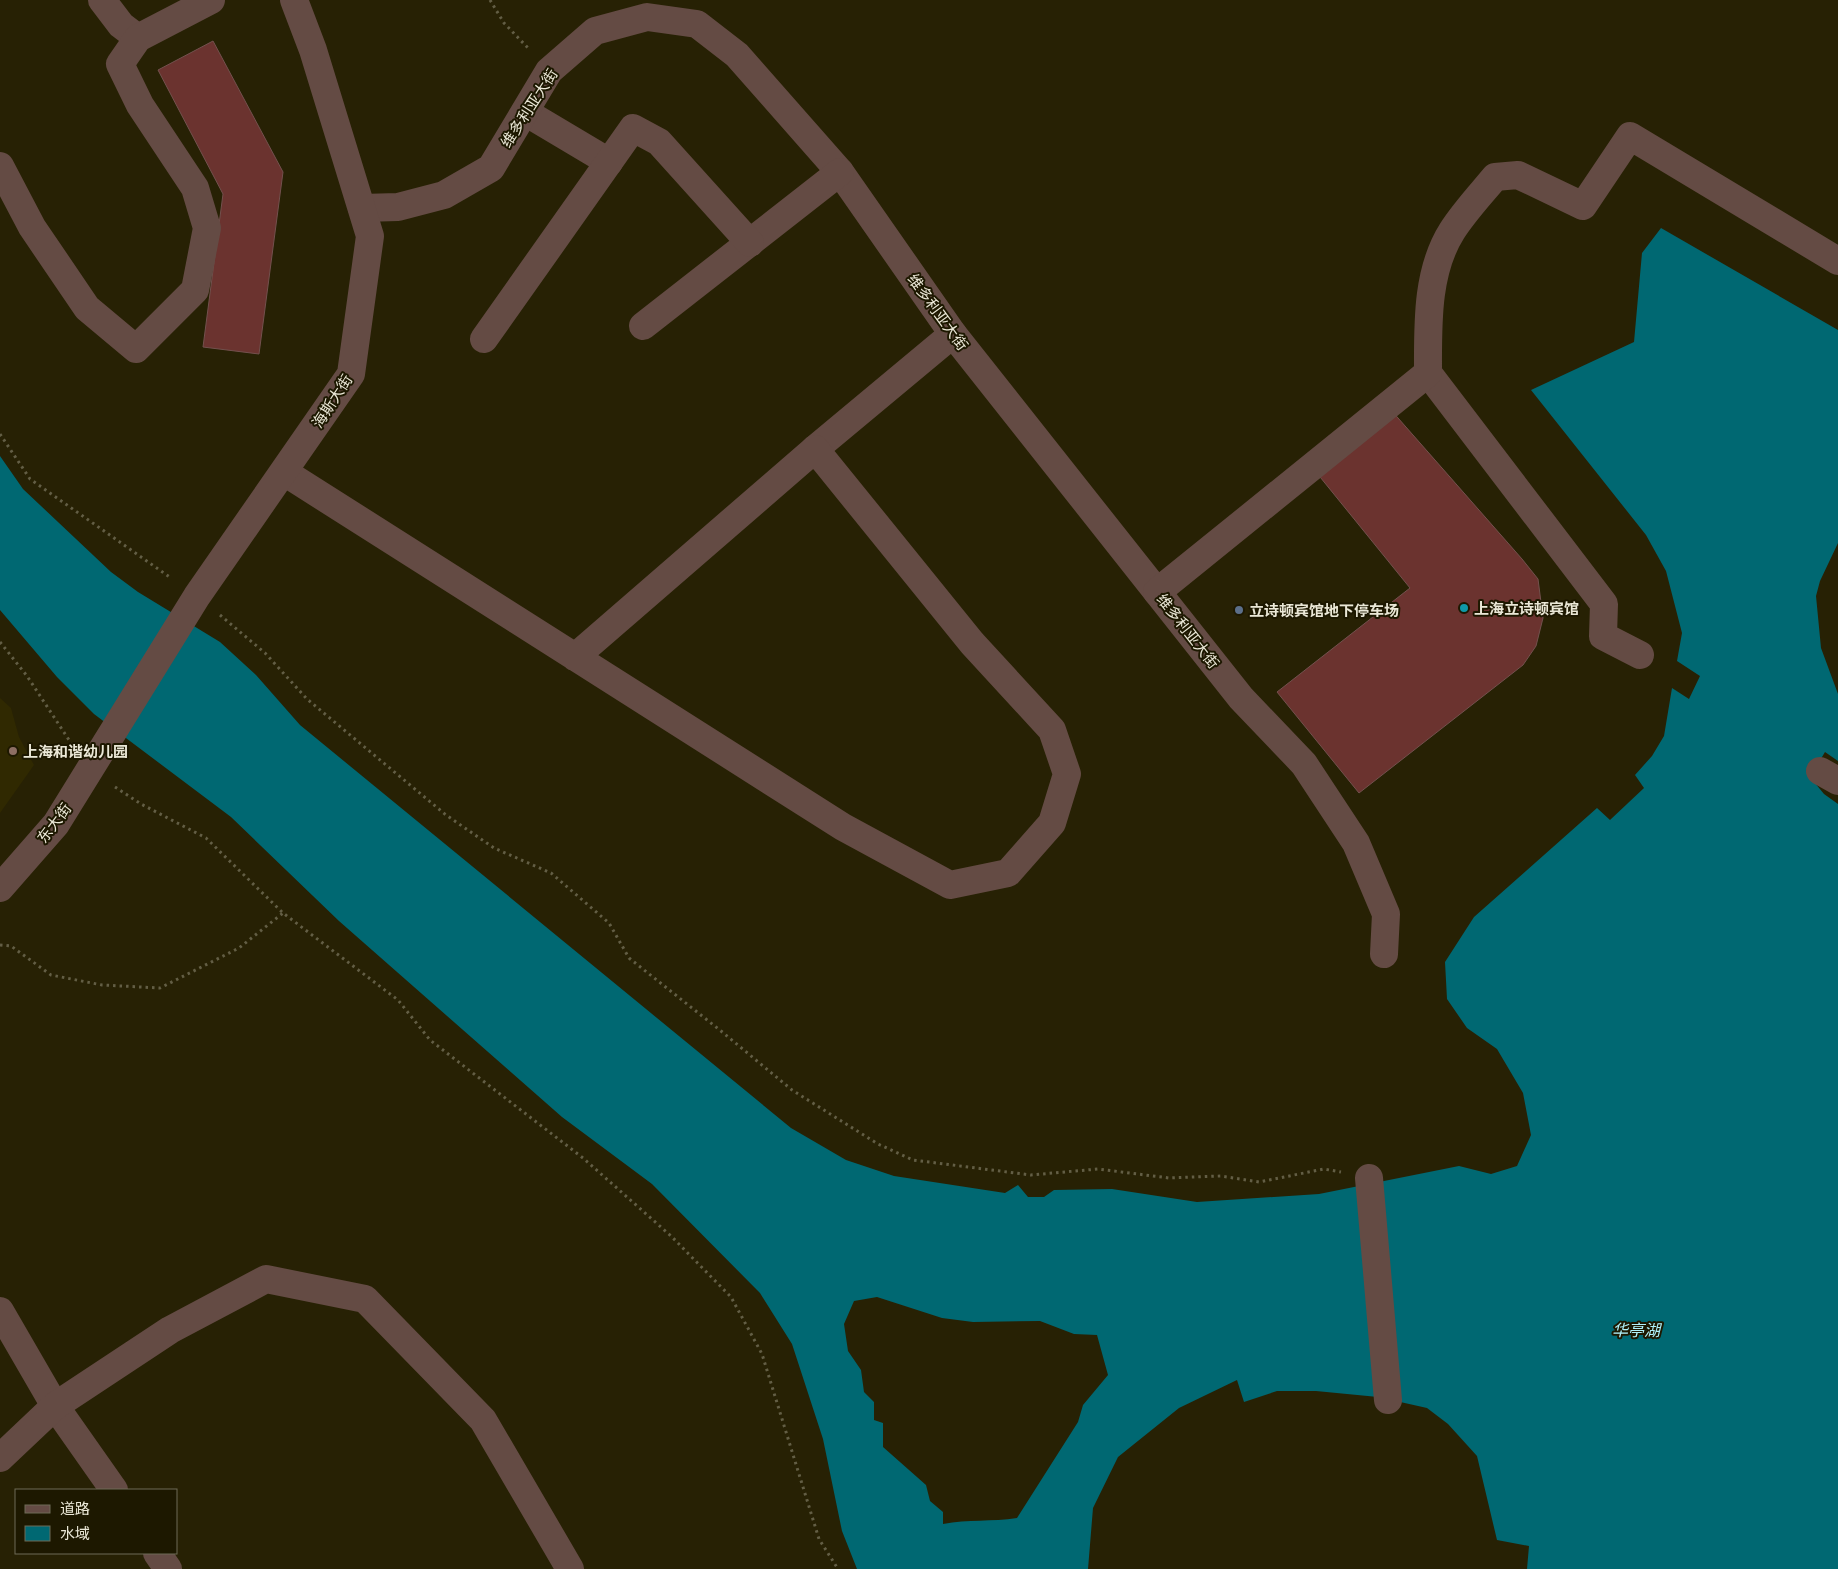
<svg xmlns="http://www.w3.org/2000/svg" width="1838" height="1569" viewBox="0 0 1838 1569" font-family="'Space Grotesk','Noto Sans SC',sans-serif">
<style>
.built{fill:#302901}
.water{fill:#006872;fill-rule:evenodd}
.building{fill:#6b332f;stroke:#73514e}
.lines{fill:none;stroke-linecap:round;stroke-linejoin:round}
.path{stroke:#635e45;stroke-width:3;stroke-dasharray:2.5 4;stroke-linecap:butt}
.minor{stroke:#644b44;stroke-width:28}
.culture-dot{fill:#0f9aa8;stroke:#1d1800;stroke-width:2}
.service-dot{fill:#5c6f8a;stroke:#1d1800;stroke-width:2}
.education-dot{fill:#8d6e63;stroke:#1d1800;stroke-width:2}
.labels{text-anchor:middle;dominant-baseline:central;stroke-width:4;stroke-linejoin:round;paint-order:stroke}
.street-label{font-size:15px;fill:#ebe8d7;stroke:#1d1800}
.poi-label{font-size:15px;font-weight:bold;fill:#ebe8d7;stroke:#1d1800;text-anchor:start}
.water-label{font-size:16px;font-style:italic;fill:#aff1fa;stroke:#1d1800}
</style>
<rect width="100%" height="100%" fill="#272104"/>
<!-- built -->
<polygon class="built" points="0,698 11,708 19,737 34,765 0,813"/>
<!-- water -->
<path class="water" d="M1661,228l177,102v213l-18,38 -4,15 5,52 17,46v67l-13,-9 -15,25 14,17 14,10v765h-311l2,-23 -32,-6 -20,-84 -29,-32 -21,-16 -49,-11 -62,-6h-39l-33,11 -7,-22 -58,28 -61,49 -25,51 -5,61h-231l-15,-38 -19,-92 -31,-95 -32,-51 -108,-109 -90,-67 -223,-196 -108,-104 -137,-103 -37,-37 -57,-67v-154l23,33 88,83 27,20 82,50 36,33 44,50 491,403 55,32 48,16 111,17 13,-8 10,12h16l10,-7 58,-1 85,13 122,-8 140,-28 32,8 26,-8 14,-31 -8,-42 -26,-44 -30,-21 -20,-29 -2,-37 29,-45 123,-109 13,12 34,-32 -9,-13 17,-19 12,-20 8,-48 17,11 11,-23 -23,-15 5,-28 -16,-62 -20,-36 -115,-145 103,-48 8,-89zM877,1297l65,21 31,4 67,-1 34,13 23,1 11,40 -25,30 -5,17 -61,96c-25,4 -49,1 -74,6v-12l-13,-11 -4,-16 -43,-38v-24l-9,-3v-18l-10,-10 -3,-22 -13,-19 -4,-27 10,-23z"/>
<!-- building -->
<g class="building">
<polygon points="213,41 283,172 259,354 203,347 223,194 158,70"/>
<polygon points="1391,410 1522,559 1538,579 1543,618 1536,646 1523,665 1359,793 1277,692 1410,588 1316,472"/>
</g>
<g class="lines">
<!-- path -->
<g class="path">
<polyline points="490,0 504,23 528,48"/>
<polyline points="0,434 30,479 171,578"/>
<polyline points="220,615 265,653 307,699 446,815 494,848 551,873 609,923 629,958 721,1031 792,1090 878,1144 913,1160 1031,1175 1098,1169 1169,1178 1221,1176 1259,1182 1324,1169 1341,1172"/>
<polyline points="0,642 27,676 71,743"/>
<polyline points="115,787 141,804 206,838 283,913 398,1000 430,1040 583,1158 671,1236 731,1297 762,1354 819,1539 838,1569"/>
<polyline points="0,945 11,946 51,975 102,985 160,988 239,948 283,913"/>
</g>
<!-- minor -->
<g class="minor">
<polyline points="102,0 121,25 138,38"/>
<polyline points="525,112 609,162"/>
<polyline points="0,166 32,227 87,308 136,349 195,290 207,228 195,188 140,105 120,64 138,38 211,0"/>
<polyline points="362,208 398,207 444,195 491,168 549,71 595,31 647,17 697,24 737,55 840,172 953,334 1241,698 1304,764 1356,843 1386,914 1384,954"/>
<polyline points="643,326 840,172"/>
<polyline points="484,339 633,128 659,142 750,243"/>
<polyline points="1428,373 1604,604 1603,636 1640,655"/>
<polyline points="815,449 953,334"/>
<polyline points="284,472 843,827 950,885 1008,873 1052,823 1067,774 1052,730 972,643 815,449 575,657"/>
<path d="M1157,592l271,-219c0,-47 -2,-101 24,-142 12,-19 29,-37 43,-54l23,-2 65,31 47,-70 208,125"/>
<polyline points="1820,771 1838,781"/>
<polyline points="0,888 56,824 197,596 351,374 370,236 313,50 294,0"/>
<polyline points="1369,1178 1388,1400"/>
<polyline points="0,1311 55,1406 114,1490"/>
<polyline points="0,1458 55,1406 170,1330 266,1279 365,1299 483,1420 570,1569"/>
<polyline points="157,1553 168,1569"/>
</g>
</g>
<!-- markers -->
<circle class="culture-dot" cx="1464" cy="608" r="5"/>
<circle class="service-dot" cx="1239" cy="610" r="5"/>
<circle class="education-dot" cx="13" cy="751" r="5"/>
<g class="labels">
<!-- street labels -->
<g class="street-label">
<text transform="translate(529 108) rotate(-57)">维多利亚大街</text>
<text transform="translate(938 312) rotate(54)">维多利亚大街</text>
<text transform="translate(332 401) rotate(-57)">海斯大街</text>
<text transform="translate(1188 631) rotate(52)">维多利亚大街</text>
<text transform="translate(54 823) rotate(-53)">东大街</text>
</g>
<!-- poi labels -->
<g class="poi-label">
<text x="1474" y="608">上海立诗顿宾馆</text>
<text x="1249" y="610">立诗顿宾馆地下停车场</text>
<text x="23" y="751">上海和谐幼儿园</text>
</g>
<!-- water labels -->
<g class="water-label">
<text x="1636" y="1330">华亭湖</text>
</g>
</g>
<!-- legend -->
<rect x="15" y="1489" width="162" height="65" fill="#1d1800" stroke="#6f6b56"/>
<rect x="25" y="1505" width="25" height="8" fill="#644b44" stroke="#6f6b56"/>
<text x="60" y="1514" font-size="15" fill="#ebe8d7">道路</text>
<rect x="25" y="1526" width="25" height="15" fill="#006872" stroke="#6f6b56"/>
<text x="60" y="1539" font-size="15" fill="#ebe8d7">水域</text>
</svg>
